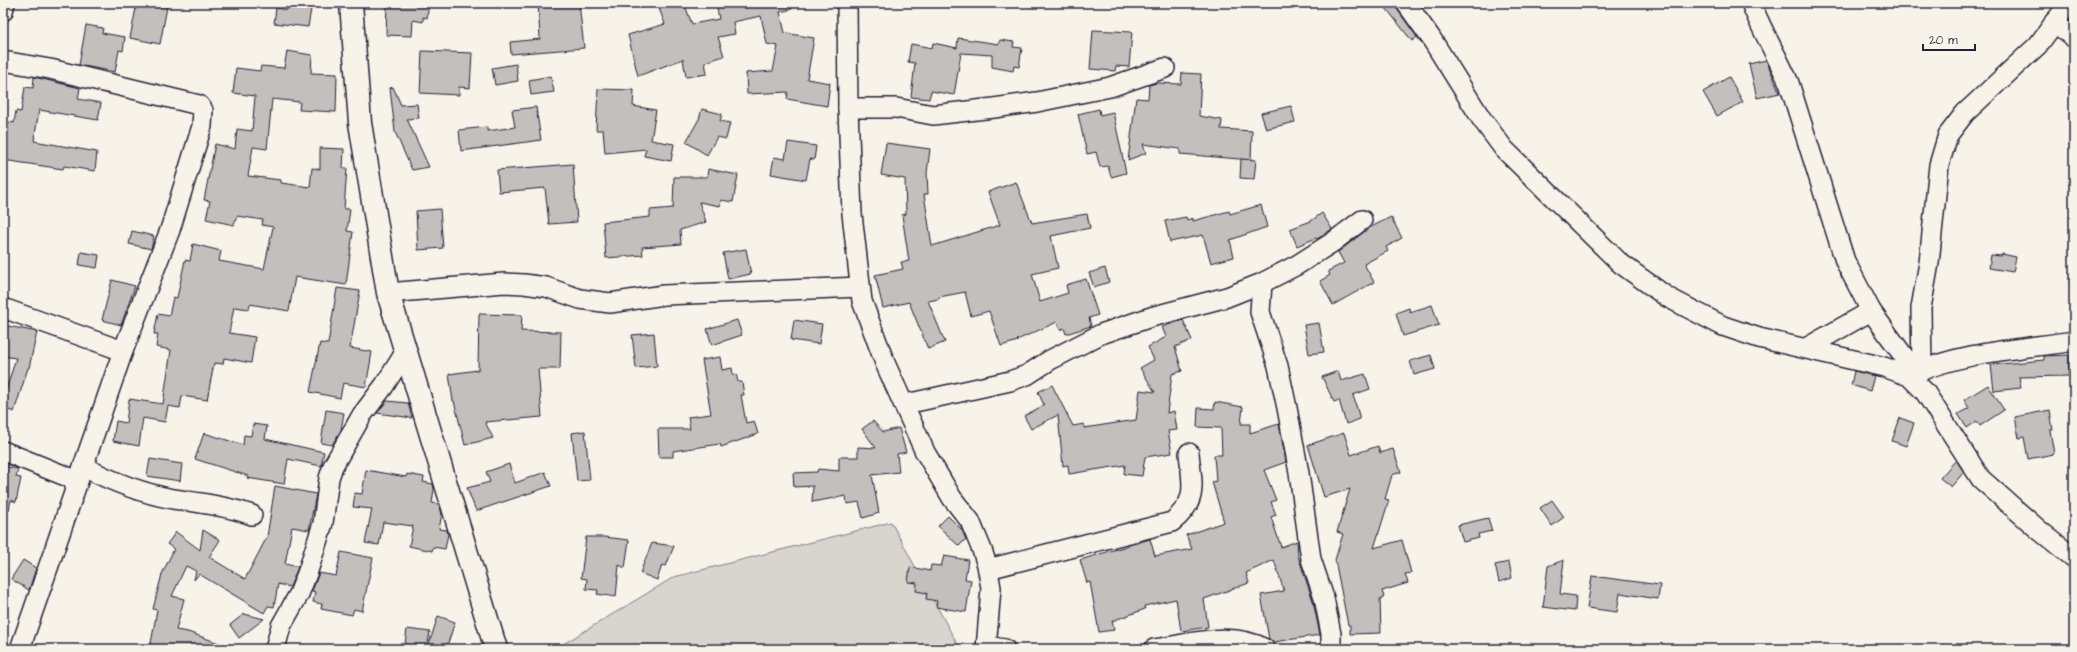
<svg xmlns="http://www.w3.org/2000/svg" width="2077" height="652" viewBox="0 0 2077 652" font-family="'Architects Daughter',sans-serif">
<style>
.green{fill:#d8d5cf;stroke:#7d7c85}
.building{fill:#c2bfbd;stroke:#22223b}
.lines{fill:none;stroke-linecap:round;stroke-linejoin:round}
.minor-casing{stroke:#22223b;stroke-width:22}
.secondary-casing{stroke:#22223b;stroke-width:25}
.minor{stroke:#f7f3e8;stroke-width:19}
.secondary{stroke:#f7f3e8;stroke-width:22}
</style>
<rect width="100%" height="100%" fill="#f7f3e8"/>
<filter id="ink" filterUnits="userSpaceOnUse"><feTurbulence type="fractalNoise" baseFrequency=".025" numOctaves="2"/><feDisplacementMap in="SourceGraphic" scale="8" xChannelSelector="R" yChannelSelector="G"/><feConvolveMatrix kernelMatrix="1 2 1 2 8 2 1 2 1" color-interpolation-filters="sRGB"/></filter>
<g filter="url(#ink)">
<!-- green -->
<polygon class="green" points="891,522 960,649 555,649 674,577"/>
<!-- building -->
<g class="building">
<polygon points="137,3 155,3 154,5 167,7 160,44 130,38"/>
<polygon points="288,3 312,3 308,27 274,23 276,8 287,10"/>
<polygon points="387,3 429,3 427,18 423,17 423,22 413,20 412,36 386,35"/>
<polygon points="538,3 579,3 584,48 511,54 510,42 540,39"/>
<polygon points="657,3 684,3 692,24 719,19 716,3 791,3 792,9 780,12 785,33 814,38 807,79 830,83 827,106 787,99 788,92 747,94 746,73 773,71 778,46 767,44 761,16 733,22 735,34 718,37 724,56 705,62 707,74 686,77 683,59 638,76 628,35 665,24"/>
<polygon points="1382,3 1395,3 1397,9 1417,37 1412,41"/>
<polygon points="86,25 103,28 102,33 125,37 123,51 119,50 115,72 79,65"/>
<polygon points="1093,30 1132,32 1129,67 1116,66 1115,71 1090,69"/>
<polygon points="958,38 999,44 1000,40 1014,42 1013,47 1022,48 1019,67 1014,66 1013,71 992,67 992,55 961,53 954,95 931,91 929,99 911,97 915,63 908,62 911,44 932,48 933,43 957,48"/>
<polygon points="287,51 312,55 311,73 337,74 336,112 299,110 300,102 272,99 267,149 253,147 248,176 281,180 281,183 310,187 312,168 320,169 320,148 344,149 343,168 347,168 344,209 350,209 347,231 353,232 346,285 295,277 289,311 250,304 249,309 234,307 229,333 255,337 251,363 224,358 223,364 214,363 207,400 182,396 180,408 168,406 165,422 143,418 139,446 113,441 116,421 126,423 129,399 163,404 171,350 156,347 158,334 154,334 158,314 169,316 173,297 177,298 185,260 190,261 193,244 221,251 219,261 264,269 273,227 262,225 263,220 237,216 234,225 206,219 210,201 204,200 215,144 235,149 237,129 252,131 255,96 233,93 236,68 260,71 261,66 284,68"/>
<polygon points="422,51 472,53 470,88 459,87 459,95 420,93"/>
<polygon points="1766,60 1780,93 1757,98 1749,64"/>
<polygon points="516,64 518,81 495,85 492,68"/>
<polygon points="1182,73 1201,74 1199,116 1222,120 1221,129 1252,131 1251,160 1180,154 1180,149 1143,144 1146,153 1128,160 1136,98 1148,99 1149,85 1157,83 1181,84"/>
<polygon points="551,76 554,92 531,95 529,80"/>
<polygon points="34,77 80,88 78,99 101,103 98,120 39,110 34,141 97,152 95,171 64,166 63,169 3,160 3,121 14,123 16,111 21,112 25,87 33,88"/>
<polygon points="1729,77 1743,102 1717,116 1703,92"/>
<polygon points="393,87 401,105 417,104 419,118 407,119 429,167 412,170 395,132 390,88"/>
<polygon points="598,89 634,90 633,106 656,110 651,140 674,144 671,161 644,156 646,149 605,153 603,130 596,130"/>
<polygon points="1291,106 1295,122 1266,129 1261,113"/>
<polygon points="536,107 541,140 461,151 459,130 487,127 487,131 515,127 512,110"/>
<polygon points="702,109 722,114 720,121 730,123 726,139 717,137 707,155 686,142 699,119"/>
<polygon points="1099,109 1100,115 1113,112 1126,173 1111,177 1108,166 1100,167 1096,152 1087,154 1078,114"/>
<polygon points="788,142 816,146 814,160 810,159 806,180 771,174 774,157 785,159"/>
<polygon points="886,143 930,149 927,173 928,194 924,194 932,246 1000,225 988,192 1016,182 1032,223 1087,214 1090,228 1051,236 1058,268 1032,274 1040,302 1068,293 1066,285 1086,279 1098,315 1089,318 1091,326 1066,334 1064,328 1060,330 1057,322 1017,340 1018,341 1001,346 989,311 971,316 965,292 939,297 939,299 928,301 945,342 928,349 909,302 883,308 875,275 903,269 901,262 909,261 902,215 906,214 905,179 881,175"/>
<polygon points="1241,159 1256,160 1254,179 1240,178"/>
<polygon points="573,164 577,222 549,224 545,188 499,192 497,170"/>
<polygon points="708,169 738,175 733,202 721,200 720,206 699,202 706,222 680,230 681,244 642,247 643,255 606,258 603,222 650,217 650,210 673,208 674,177 707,177"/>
<polygon points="1261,205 1267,227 1230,240 1234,257 1211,263 1203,235 1170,242 1165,221 1186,217 1187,220 1193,218 1193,221 1229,211 1230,214"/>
<polygon points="440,209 443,248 418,250 416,211"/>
<polygon points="1322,213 1332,229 1317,239 1316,238 1297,246 1290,229 1311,221"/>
<polygon points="1391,217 1402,238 1386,247 1388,251 1364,264 1374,282 1333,305 1320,281 1330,275 1328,271 1344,263 1338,252 1369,228"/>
<polygon points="132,231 154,236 151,249 129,244"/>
<polygon points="746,249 751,274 728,279 723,253"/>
<polygon points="81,252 99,255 97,268 79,265"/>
<polygon points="2002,254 2016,257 2013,272 1989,268 1991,255 2001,256"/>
<polygon points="1105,268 1109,282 1094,287 1089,273"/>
<polygon points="112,280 135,286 121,325 102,320"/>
<polygon points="337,288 360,291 350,348 372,352 366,387 343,383 340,398 310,392 320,343 328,344"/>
<polygon points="1432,305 1439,325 1403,336 1396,313 1409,308 1410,312"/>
<polygon points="479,314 522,315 521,331 561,332 560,369 538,369 542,417 485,422 493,438 465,445 454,401 453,401 449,374 478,370"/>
<polygon points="737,320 742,335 712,345 707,329"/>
<polygon points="794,320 822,324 819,344 791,340"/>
<polygon points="1183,320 1192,340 1175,347 1182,371 1172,374 1167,413 1174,411 1177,430 1168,431 1172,453 1145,457 1142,476 1124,474 1125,465 1069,474 1068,465 1063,466 1058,415 1031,429 1024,416 1044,405 1038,392 1052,385 1073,426 1084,424 1084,428 1136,420 1140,390 1155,392 1140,368 1154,360 1148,347 1166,337 1162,327"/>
<polygon points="1319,323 1324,352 1309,354 1304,325"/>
<polygon points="3,325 37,332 29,368 28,368 14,412 3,408 3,400 16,358 3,356"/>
<polygon points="654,333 657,366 636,368 632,335"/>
<polygon points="1431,355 1435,369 1414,375 1410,361"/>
<polygon points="2069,355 2069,376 2019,377 2021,388 1994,391 1991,365 2044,360 2044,356"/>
<polygon points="720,357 722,370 732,368 733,375 736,374 738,382 742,382 744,395 741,395 746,423 754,421 758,434 721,447 720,444 673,451 673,457 659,457 658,429 690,429 688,417 711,414 702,360"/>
<polygon points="1338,371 1341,381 1365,374 1370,389 1353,395 1360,419 1346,424 1339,400 1334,402 1322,377"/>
<polygon points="1854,371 1874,376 1870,391 1851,385"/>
<polygon points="1988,385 2004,410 1980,426 1977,421 1967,428 1958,414 1969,408 1964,400"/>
<polygon points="387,401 408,403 412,418 377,413"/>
<polygon points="1215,402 1243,407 1241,424 1250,424 1250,433 1279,424 1286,462 1264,470 1276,500 1271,502 1276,515 1271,517 1281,547 1297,541 1298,556 1313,601 1320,635 1274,642 1269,639 1261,595 1284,591 1274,560 1246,573 1249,583 1204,599 1208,627 1181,631 1176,599 1144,606 1145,609 1112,621 1114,630 1099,632 1090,582 1087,583 1080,560 1150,539 1155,556 1192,549 1186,535 1224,522 1212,482 1216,481 1214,455 1222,455 1221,428 1197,427 1198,408 1214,409"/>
<polygon points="326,410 344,413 341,430 332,445 321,443"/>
<polygon points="2050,410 2053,430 2050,430 2054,454 2028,459 2024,437 2019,438 2015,417"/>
<polygon points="1900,418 1914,423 1906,446 1892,441"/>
<polygon points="873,421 883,432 899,428 906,452 897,454 899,472 872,475 879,513 863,518 859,502 847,504 846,496 812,502 813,486 794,487 793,473 817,472 818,469 839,471 839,457 858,457 858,447 876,448 862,429"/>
<polygon points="253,424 267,426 265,439 324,452 321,466 288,459 284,484 247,478 248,476 195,459 204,433 243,445 244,435 251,436"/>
<polygon points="585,431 590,480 577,481 572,433"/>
<polygon points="1344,433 1351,455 1378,446 1380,453 1393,449 1401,472 1392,475 1385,499 1389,500 1374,548 1402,540 1411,573 1405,574 1408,583 1382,591 1384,597 1380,599 1381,633 1350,634 1350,625 1348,625 1335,560 1343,534 1337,532 1350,489 1324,497 1308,445"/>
<polygon points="150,459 182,464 180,481 147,476"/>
<polygon points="1956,460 1964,472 1951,487 1940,478"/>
<polygon points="509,464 515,483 545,472 551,486 476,511 467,488 490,482 486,472"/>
<polygon points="3,466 18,469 16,477 21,478 16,502 11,500 9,510 3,509"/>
<polygon points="366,470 406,477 407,474 424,477 423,482 433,484 434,489 432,503 439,504 442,514 439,529 447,530 448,534 445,549 433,547 432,551 409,546 413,526 383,522 379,545 365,543 372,509 353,507 355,493 362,494"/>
<polygon points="275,486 316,494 309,530 292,527 285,564 298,567 290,587 278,584 274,607 268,606 264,613 199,574 194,580 196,571 186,566 172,596 184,599 176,630 188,632 230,647 229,649 150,649 157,610 153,609 162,574 174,549 167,544 176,532 200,550 203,530 220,540 209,557 245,579 267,537"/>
<polygon points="1552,500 1564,517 1552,526 1540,508"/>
<polygon points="948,516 962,530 966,539 959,546 938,526"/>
<polygon points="1488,518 1492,531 1478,534 1479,538 1463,542 1458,525"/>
<polygon points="586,537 604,537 629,540 625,568 619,565 616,597 597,594 598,590 586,589 587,579 581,578"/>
<polygon points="652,543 674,546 666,566 662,565 657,580 640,573"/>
<polygon points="341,552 373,558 362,611 354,609 352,615 321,609 322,604 313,602 315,592 312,591 319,573 336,576"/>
<polygon points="944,556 968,560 965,579 971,580 966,612 936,607 937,601 926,599 927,593 916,591 917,583 908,582 910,567 930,571 931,565 941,566"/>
<polygon points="23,560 36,568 29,590 11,579"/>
<polygon points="1564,560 1560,594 1576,596 1575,611 1543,607 1548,566"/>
<polygon points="1509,562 1512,578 1499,582 1495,565"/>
<polygon points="1592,576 1660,585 1658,599 1620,593 1617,612 1587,608"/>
<polygon points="244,614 264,619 239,638 230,625"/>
<polygon points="438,616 455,622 446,649 429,644"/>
<polygon points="407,629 430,632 427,648 405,644"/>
</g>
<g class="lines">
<defs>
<g id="minor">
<polyline points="847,3 848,108 852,214 862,301 885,363 925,452 952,498 970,521 982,550 987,565 991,588 986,649"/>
<polyline points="1406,3 1431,38 1481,118 1504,149 1620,263 1667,297 1723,326 1759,338 1884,367 1909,376 1925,392 1981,479 2039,530 2074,558"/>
<path d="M1751,3c11,28 26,53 38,80l56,178 26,50 45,62"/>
<polyline points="3,11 5,3"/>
<polyline points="2054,22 2074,38"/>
<polyline points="3,61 50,69 199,105 203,110 202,126 170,230 123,351 20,649"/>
<polyline points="848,108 896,108 933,115 994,108 1037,102 1110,87 1165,68"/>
<polyline points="1262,283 1260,312 1278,366 1287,408 1299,473 1311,559 1324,598 1331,634 1331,649"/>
<polyline points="388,293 504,283 524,284 546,287 580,299 610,303 664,295 860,287"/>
<polyline points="3,308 123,351"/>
<polyline points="1806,348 1871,311"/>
<polyline points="1922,370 1921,308 1929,263 1939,165 1948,135 1965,113 2038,45 2069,3"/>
<path d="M1911,375c48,-23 111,-26 163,-34"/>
<polyline points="906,404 1010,381 1027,375 1050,360 1101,334 1151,317 1227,297 1262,283 1297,265 1333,242 1362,220"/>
<polyline points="3,451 78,481"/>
<path d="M84,467c29,15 57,26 89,32 27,4 53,7 79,16"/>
<path d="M988,569l184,-47c27,-22 20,-37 17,-69"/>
<polyline points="986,646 1005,649"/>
<polyline points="275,649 281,626 299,594 308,571 323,523 329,478 333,466 362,415 384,386 406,351"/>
<path d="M1154,649c36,-5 78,-19 111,0"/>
</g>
<polyline id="secondary" points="351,3 360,123 388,293 496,649"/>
</defs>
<!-- minor casing -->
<use href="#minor" class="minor-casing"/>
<!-- secondary casing -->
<use href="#secondary" class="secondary-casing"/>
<!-- minor -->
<use href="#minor" class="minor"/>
<!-- secondary -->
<use href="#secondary" class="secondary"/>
</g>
</g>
<!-- margin -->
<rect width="2077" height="652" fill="none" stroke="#f7f3e8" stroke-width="16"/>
<rect x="8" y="8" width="2061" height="636" fill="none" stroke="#22223b" stroke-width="1.5" filter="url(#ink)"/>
<!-- scale -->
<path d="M1923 44v6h52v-6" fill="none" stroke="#22223b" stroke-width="2"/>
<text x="1929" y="44" font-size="12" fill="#22223b" stroke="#f7f3e8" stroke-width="3" paint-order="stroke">20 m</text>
</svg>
